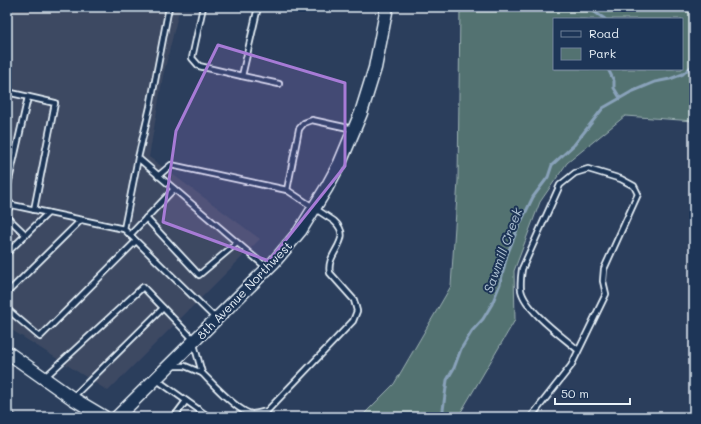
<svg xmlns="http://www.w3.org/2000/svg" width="701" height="424" viewBox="0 0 701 424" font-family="Mali,sans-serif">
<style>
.built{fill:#3c4962}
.green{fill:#537271;stroke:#9eb2b4;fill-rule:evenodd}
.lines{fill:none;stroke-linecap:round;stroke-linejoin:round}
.stream{stroke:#89a2ba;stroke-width:3}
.lane-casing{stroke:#e8f1f8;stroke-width:8}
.secondary-casing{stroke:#e8f1f8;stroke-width:15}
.lane{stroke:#1d3557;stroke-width:4.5}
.secondary{stroke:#1d3557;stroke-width:12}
.tram{stroke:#e8f1f8;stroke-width:1}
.marked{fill:#a77bd6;fill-opacity:0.2;stroke:#a77bd6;stroke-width:3;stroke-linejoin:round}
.labels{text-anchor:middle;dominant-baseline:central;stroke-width:4;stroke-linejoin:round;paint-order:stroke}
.street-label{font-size:12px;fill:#e8f1f8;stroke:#1d3557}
.water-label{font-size:13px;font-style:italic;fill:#b0c3d4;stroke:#1d3557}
</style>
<rect width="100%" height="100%" fill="#2b3e5c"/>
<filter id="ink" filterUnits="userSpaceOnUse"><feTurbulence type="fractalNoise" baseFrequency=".025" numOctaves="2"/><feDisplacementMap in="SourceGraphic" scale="8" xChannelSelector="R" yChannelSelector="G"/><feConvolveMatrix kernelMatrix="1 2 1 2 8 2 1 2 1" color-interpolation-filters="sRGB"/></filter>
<g filter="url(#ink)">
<!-- built -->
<polygon class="built" points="7,7 180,7 163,76 149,157 260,239 108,391 7,327"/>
<!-- green -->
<path class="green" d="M460,7h234v114l-69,-5 -58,47 -27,39 -26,69 1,49 -57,97h-97l33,-33 57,-98 7,-105zM554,19h128v50h-128z"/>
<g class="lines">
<!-- stream -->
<g class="stream">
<polyline points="592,7 593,11 605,19"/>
<polyline points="608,69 614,81 614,88 620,98"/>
<polyline points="440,417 443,410 447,380 454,368 461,349 472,331 483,319 492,304 500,284 507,255 517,230 533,197 548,177 552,165 574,145 603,108 631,92 655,82 670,79 683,74 694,64"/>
</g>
<defs>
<g id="lane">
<polyline points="203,7 192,58 199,66 242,76"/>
<polyline points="258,7 242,76 279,84"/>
<polyline points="7,92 55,103 34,210"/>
<polyline points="138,158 150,107 169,7"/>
<path d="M158,176l13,-11 116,25 47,31c21,19 -9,31 -4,52l24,27 3,11 -4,10 -86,90c-5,1 -10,3 -15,3 -13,-1 -40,-31 -50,-41"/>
<polyline points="7,189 28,97"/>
<polyline points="287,190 299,129 304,123 312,120 353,129"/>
<polyline points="7,200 12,205"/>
<polyline points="7,210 12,205 124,229 216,319"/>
<polyline points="7,217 26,235"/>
<polyline points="146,218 199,275 237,243"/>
<polyline points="124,229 138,158 267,268"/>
<polyline points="130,235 174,189"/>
<polyline points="7,253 48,213"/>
<polyline points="7,293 81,220"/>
<polyline points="7,309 40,337 136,241"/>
<polyline points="173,366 185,366 202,373 194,344"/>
<polyline points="44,378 143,287 193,339"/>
<polyline points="157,380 209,417"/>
<polyline points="73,397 163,308"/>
<polyline points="174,417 186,401"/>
<path d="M531,417l40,-51 35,-72 -3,-13 1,-12 34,-75 -4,-8 -13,-7 -33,-10 -13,4 -15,12 -38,84c-1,7 -2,14 -1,21 4,20 42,47 57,60"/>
</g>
<g id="secondary">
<polyline points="7,352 72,398 104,417"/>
<polyline points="117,417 274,262 300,231 327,187 340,163 361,113 375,68 387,7"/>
</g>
</defs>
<!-- lane casing -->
<use href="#lane" class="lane-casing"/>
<!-- secondary casing -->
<use href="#secondary" class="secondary-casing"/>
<!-- lane -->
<use href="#lane" class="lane"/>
<!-- secondary -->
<use href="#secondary" class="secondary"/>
<!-- tram -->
<polyline class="tram" points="7,405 18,417"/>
</g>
</g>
<!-- marked area -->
<path class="marked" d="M218,45l127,38v83l-76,95 -106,-39 13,-91z"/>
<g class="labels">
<!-- street labels -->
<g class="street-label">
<text transform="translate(244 290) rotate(-46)">8th Avenue Northwest</text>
</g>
<!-- water labels -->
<g class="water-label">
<text transform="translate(502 250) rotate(-70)">Sawmill Creek</text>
</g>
</g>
<!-- margin -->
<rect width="701" height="424" fill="none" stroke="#1d3557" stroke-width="24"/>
<rect x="12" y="12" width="677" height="400" fill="none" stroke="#e8f1f8" stroke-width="1.5" filter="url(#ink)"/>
<!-- legend -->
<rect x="553" y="18" width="130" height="52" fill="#1d3557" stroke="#6e8097"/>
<rect x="561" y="31" width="20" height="6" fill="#1d3557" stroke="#6e8097"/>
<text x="589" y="38" font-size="12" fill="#e8f1f8">Road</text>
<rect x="561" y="48" width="20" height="12" fill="#537271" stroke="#6e8097"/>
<text x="589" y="58" font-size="12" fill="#e8f1f8">Park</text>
<!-- scale -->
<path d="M555 398v6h75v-6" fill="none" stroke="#e8f1f8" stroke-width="2"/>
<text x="561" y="398" font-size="12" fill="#e8f1f8" stroke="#1d3557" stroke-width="3" paint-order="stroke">50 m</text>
</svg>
